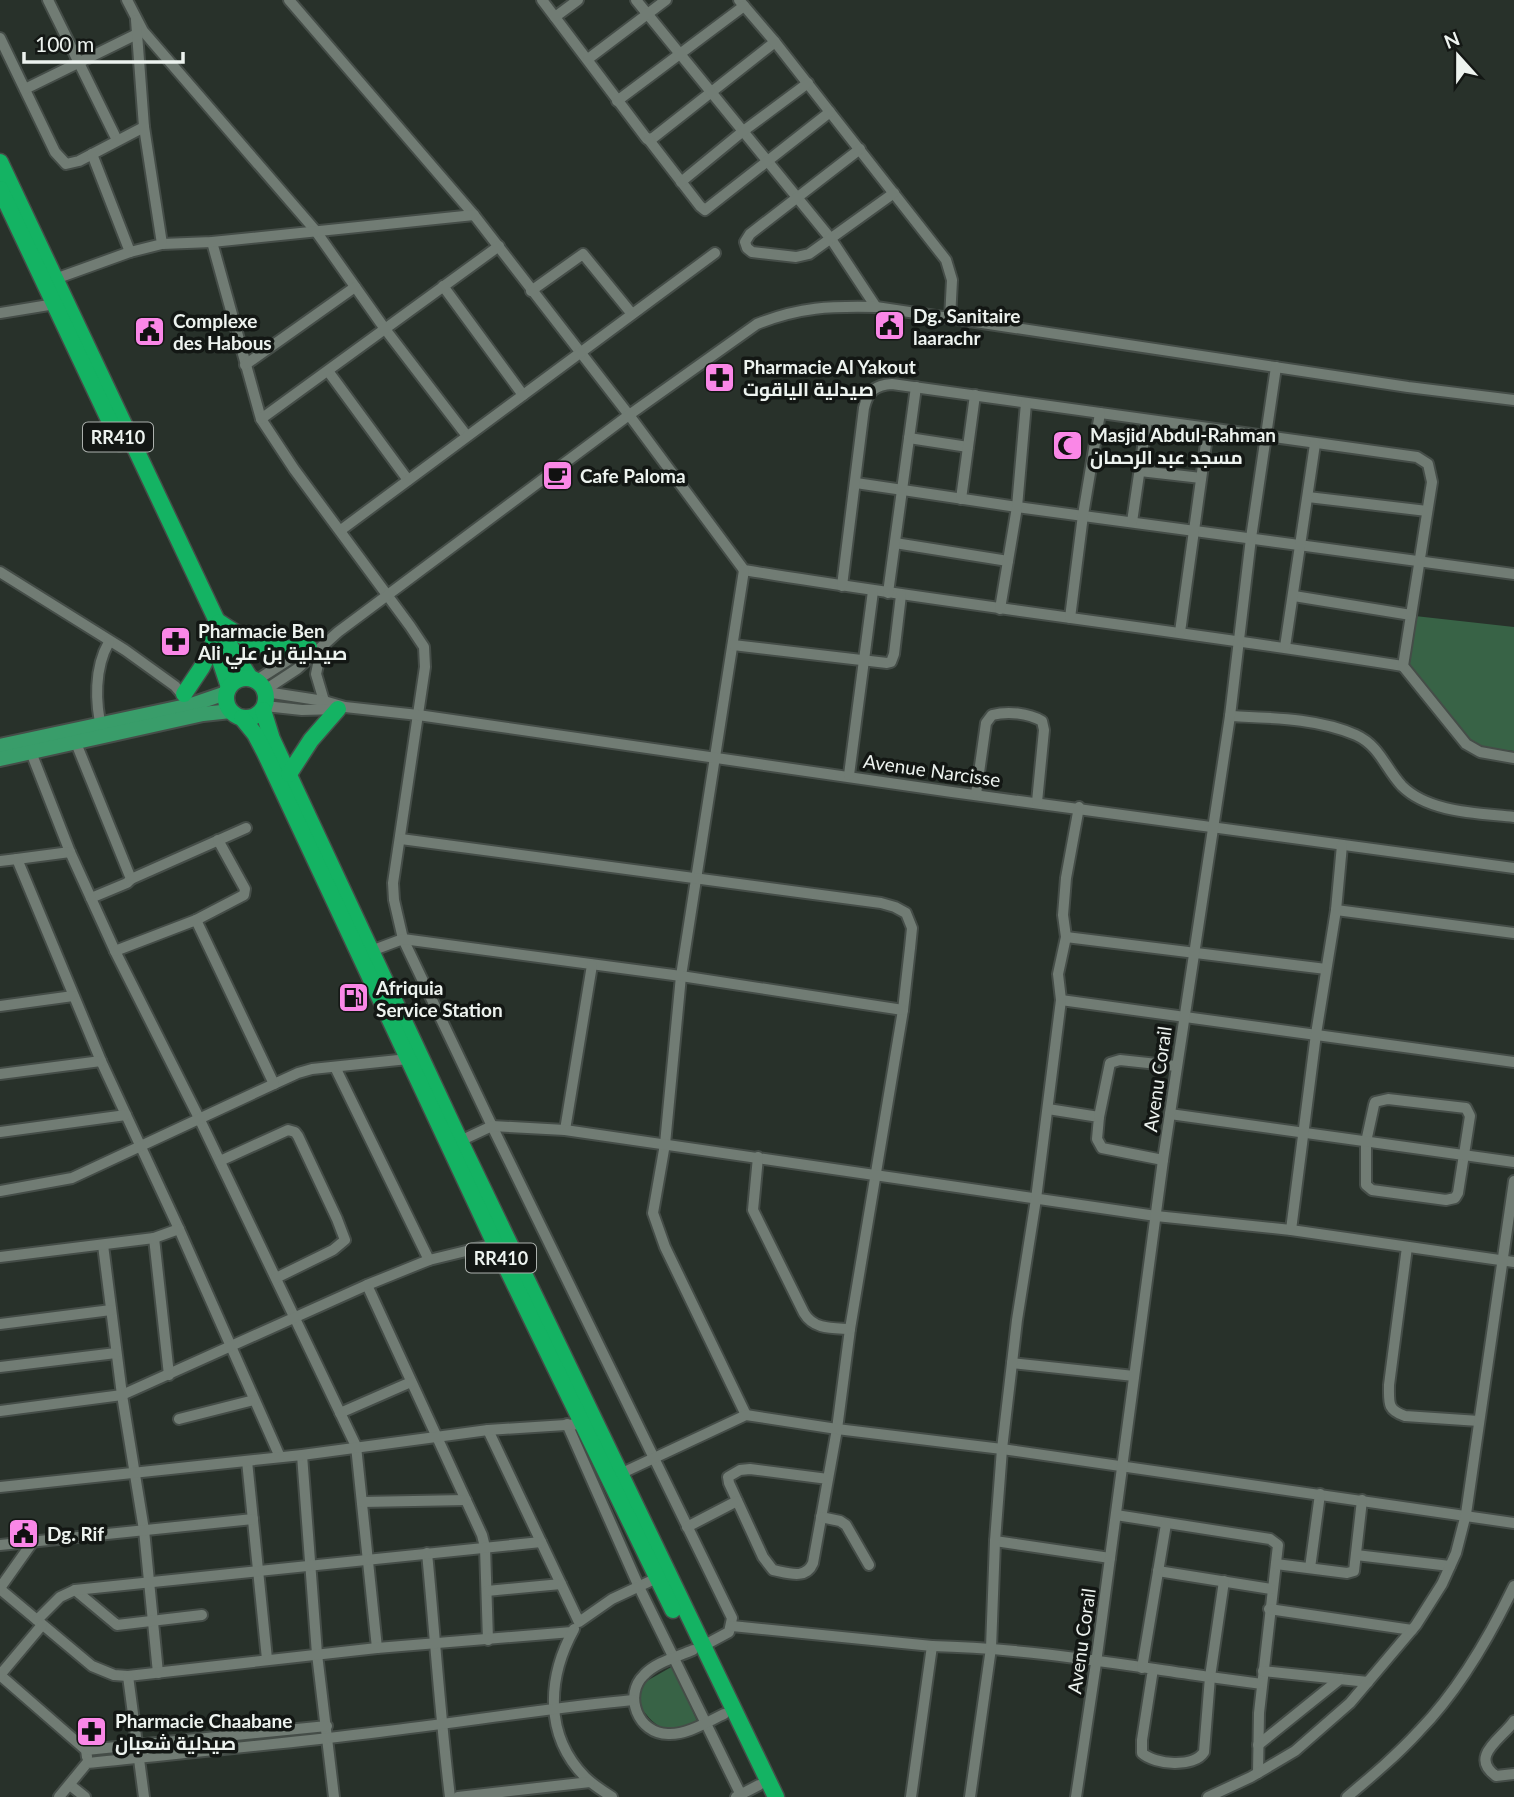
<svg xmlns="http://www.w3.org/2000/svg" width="1514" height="1797" viewBox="0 0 1514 1797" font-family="Lato,Cairo,sans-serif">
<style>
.green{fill:#386346}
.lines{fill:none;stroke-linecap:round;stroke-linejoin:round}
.minor-casing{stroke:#454d48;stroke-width:14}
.major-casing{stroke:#454d48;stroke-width:18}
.highway-casing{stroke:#454d48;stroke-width:19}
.minor{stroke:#717c74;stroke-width:10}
.major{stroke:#399d6a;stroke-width:14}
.highway{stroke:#14b363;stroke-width:16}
.labels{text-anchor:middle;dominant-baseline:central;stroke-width:7;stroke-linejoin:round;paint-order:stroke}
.shield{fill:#131714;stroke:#acb1ad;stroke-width:2}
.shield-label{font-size:18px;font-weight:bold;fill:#edf3ef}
.poi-label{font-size:19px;font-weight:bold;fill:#edf3ef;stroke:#131714;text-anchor:start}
.street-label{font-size:19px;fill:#edf3ef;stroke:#131714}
</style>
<rect width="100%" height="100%" fill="#28312a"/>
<!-- green -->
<g class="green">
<polygon points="1415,616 1514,627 1514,751 1479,747 1469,741 1409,664"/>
<path d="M673,1666l24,55c-21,10 -36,13 -51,-7 -4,-4 -7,-10 -7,-15 1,-6 4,-12 6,-17z"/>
</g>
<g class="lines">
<defs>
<g id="minor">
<polyline points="48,0 117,140"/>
<polyline points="127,0 143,31 315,230 385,329 467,436"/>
<path d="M289,0l185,215 155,200 115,155c219,36 440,61 659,96"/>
<polyline points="542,0 647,139 653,138 775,42"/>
<polyline points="636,0 831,239 876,307"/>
<polyline points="739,0 775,42 946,260 952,280 950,319"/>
<polyline points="555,17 578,0"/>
<polyline points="0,38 55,152 66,164 79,161 144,127"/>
<polyline points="588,59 666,0"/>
<polyline points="25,89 135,35"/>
<polyline points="617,101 744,6"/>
<polyline points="649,140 700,206 705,210 830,112"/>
<polyline points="860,149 750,234 745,242 747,248 752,252 796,257 809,254 894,193"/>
<polyline points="92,154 130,252"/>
<polyline points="681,182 742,132 808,83"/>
<polyline points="212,242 261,419 294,469 410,626 424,647 425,667 393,883 394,900 403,939 492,1126 732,1618 729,1632 703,1646"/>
<polyline points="162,244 212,242 474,215"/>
<polyline points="55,279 130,252 162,244 144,127 136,20"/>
<polyline points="443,286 523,395"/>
<polyline points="531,291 583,254 632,314"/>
<polyline points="0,313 55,304"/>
<polyline points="245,365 355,287"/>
<polyline points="328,371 408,480"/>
<polyline points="261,419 499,246"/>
<polyline points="909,438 968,447"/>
<polyline points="1140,471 1201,478"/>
<polyline points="856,483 1017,507 1514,574"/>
<polyline points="1308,497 1427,511"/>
<polyline points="961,499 975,395"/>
<polyline points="1132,522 1147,420"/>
<polyline points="341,530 715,253"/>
<polyline points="895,543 1008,561"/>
<polyline points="744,570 681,976 665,1144 653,1213 665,1247 746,1415"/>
<polyline points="0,572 125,650 175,686 187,700"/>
<path d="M842,586l22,-178c4,-17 11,-23 28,-24l525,73 11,7 4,18 -29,184 63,78 14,8 34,6"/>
<polyline points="888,593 916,387"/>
<polyline points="1294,596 1411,615"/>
<polyline points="1000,609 1017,507 1026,403"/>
<polyline points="1070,618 1083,515 1100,413"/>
<polyline points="1180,632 1208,429"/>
<polyline points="733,645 887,663 891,662 894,654 901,595"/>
<polyline points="1285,647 1315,444"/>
<polyline points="321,650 316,674 324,701"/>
<polyline points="257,680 304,650"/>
<path d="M265,690l32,-21 41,-37 291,-217 128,-91c43,-17 73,-18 119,-17l532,80 106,13"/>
<polyline points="266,692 324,701 345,707 418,715 952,792 1514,868"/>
<polyline points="265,706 302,710 339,709"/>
<path d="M1230,716c41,2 87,2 126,19 24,11 29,33 46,51 27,27 77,27 112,31"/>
<path d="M102,731c-7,-28 -8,-63 7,-89"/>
<polyline points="76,743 131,879 127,883 91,898"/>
<polyline points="29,747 70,852 115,951 199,1118 356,1446 377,1648"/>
<polyline points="849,775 873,591"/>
<path d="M976,794l10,-71 6,-8c16,-4 36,-2 50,6l2,9 -7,72"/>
<path d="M401,839l480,64 14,4 11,6 6,15 -2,20 -7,62 -53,319 -13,100 -24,134c-7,17 -25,10 -40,7l-10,-13 -34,-74 -1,-6 12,-7 10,-1 78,10"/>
<polyline points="17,859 70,852"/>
<polyline points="0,861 17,859 101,1061 179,1229 280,1457"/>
<polyline points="131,879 246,828"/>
<polyline points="1336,910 1514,933"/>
<polyline points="196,920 244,895 245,889 218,840"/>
<polyline points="1066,937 1326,969"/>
<polyline points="371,951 403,939 681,976 903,1010"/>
<polyline points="1061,1000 1514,1062"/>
<polyline points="0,1006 73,996"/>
<polyline points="335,1067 429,1260"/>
<polyline points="0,1074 101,1061"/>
<polyline points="274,1084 298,1073 312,1069 408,1059"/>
<polygon points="1388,1099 1466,1108 1470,1116 1458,1193 1455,1198 1446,1200 1372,1190 1366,1185 1366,1142 1374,1105 1375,1102"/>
<polyline points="1048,1109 1099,1117 1097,1139 1102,1148 1163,1160"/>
<polyline points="1170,1114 1514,1162"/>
<polyline points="1099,1117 1110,1063 1120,1060 1176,1066"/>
<polyline points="565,1130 592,965"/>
<polyline points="0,1132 126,1115"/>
<polyline points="460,1141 492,1126 565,1130 1156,1216 1291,1230 1514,1262"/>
<path d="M758,1157l-5,53 51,103c10,17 29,15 46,16"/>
<polyline points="220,1161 288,1130 295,1132 298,1136 337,1219 345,1240 333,1250 276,1278"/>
<polyline points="0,1191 72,1178 274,1084 196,920 115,951"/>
<polyline points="1291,1230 1316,1034 1336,910 1342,845"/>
<polyline points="154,1238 169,1375"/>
<polyline points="103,1245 122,1395 144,1530 158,1673"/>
<path d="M1407,1247l-18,138c0,18 -2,25 16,31l74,5"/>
<polyline points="0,1257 154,1238 179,1229"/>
<polyline points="367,1285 482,1535 485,1547 488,1640"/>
<polyline points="0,1324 111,1310"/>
<polyline points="1012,1363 1134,1376"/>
<polyline points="0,1367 116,1353"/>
<polyline points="0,1411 122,1395 367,1285 429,1260 495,1244"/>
<polyline points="340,1413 411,1382"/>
<polyline points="179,1419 254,1400"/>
<polyline points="567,1424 639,1587 742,1797"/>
<polyline points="488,1430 579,1622 612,1599 657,1578"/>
<polyline points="302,1455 317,1654 334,1797"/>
<polyline points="247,1461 267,1659"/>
<polyline points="620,1474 746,1415 837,1429 1002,1449 1514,1523"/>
<polyline points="0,1487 302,1455 488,1430 581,1424"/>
<polyline points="362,1502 466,1500"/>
<polyline points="1116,1515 1270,1539 1278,1545 1259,1713 1258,1773"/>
<polyline points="821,1517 840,1521 846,1525 869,1565"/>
<polyline points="687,1527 737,1501"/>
<polyline points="995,1541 1110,1558"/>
<polyline points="0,1545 253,1519"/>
<path d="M427,1553c8,82 13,163 23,244"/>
<polyline points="1356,1555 1450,1566"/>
<polyline points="1276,1564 1347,1573 1354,1571 1362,1500"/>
<polyline points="1310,1568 1320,1494"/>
<polyline points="1158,1571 1271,1589"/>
<polyline points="1224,1581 1210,1677 1262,1684"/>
<polyline points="0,1588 34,1540"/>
<polyline points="0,1589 92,1666 114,1675 128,1676 377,1648 572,1632"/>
<polyline points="75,1590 117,1625 202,1615"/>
<polyline points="487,1591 561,1584"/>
<polyline points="1269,1609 1412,1630"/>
<polyline points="37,1620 60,1597 75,1590 541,1542"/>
<polyline points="732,1626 932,1646 911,1797"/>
<path d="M574,1629c-27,49 -30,106 11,148 8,8 18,14 27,20"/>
<path d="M932,1646c93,2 186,18 278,31l-6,75c-10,16 -49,13 -62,1v-13l11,-71"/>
<path d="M693,1650c-16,7 -37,12 -49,25 -21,20 -6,59 24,59 19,1 39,-12 56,-20"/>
<polyline points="1142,1668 1166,1524"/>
<polyline points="1263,1671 1368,1682"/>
<polyline points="0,1675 86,1750 87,1757"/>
<polyline points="0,1675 42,1625"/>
<polyline points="128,1676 144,1797"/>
<path d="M1514,1721c-11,17 -46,35 -18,55l18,-2"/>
<polyline points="1258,1745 1340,1679"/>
<polyline points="86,1750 327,1726"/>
<polyline points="70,1785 85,1797"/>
<path d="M59,1797l28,-34c98,-10 195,-19 292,-31 85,-10 169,-24 254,-32"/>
<polyline points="458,1797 590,1782"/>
<polyline points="736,1797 759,1785"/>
<polyline points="970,1797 991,1648 995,1541 1002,1449 1017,1320 1036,1199 1061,1000 1058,974 1066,937 1063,915 1066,878 1079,807"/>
<polyline points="1076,1797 1096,1663 1163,1160 1230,716 1251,538 1276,367"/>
<polyline points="1208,1797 1251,1777 1295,1751 1350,1703 1416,1625 1442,1584 1456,1553 1466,1514 1514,1181"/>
<path d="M1347,1797c25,-21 50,-42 72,-66 40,-41 70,-93 95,-145"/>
</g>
<g id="major">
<polyline points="0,746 191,705 226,693"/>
<polyline points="0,759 203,714 231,711"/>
</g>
<g id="highway">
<polyline points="0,162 225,638 250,678"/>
<polyline points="0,189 120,443"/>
<path d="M219,622c29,20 55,31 90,25"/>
<polyline points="210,630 229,687"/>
<circle cx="246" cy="698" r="20"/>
<polyline points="184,694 202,667 215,641"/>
<polyline points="263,710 272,739 460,1141 776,1797"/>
<polyline points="242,718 255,734 265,753 495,1244 673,1610"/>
<polyline points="289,774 311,740 338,709"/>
</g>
</defs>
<!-- minor casing -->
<use href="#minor" class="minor-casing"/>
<!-- major casing -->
<use href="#major" class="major-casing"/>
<!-- highway casing -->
<use href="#highway" class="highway-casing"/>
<!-- minor -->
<use href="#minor" class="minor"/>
<!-- major -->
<use href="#major" class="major"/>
<!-- highway -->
<use href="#highway" class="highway"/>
</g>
<!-- icons -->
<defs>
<symbol id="civic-square" viewBox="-11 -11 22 22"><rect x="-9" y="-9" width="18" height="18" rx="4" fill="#fa87e7" stroke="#131714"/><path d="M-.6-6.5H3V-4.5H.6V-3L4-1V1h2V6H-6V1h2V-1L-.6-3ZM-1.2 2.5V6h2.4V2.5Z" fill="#111"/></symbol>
<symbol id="pharmacy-square" viewBox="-11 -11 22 22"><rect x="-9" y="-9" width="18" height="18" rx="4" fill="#fa87e7" stroke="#131714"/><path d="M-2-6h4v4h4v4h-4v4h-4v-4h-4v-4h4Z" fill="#111"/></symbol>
<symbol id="mosque-square" viewBox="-11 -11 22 22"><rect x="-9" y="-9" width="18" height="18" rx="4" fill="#fa87e7" stroke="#131714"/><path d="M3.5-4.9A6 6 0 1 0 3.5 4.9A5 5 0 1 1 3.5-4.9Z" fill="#111"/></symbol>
<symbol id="cafe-square" viewBox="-11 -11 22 22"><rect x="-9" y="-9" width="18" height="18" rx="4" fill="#fa87e7" stroke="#131714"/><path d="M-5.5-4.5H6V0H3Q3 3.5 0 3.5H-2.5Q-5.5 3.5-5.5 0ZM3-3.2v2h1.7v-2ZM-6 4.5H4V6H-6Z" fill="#111"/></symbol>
<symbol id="fuel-square" viewBox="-11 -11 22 22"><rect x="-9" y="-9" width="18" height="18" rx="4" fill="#fa87e7" stroke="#131714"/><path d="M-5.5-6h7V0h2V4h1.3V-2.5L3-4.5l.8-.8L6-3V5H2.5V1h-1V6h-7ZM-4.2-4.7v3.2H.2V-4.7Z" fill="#111"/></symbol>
</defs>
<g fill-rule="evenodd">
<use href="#civic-square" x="872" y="308" width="35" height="35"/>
<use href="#civic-square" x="132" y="314" width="35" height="35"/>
<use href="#pharmacy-square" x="702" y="360" width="35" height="35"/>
<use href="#mosque-square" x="1050" y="428" width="35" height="35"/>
<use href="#cafe-square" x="540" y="458" width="35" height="35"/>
<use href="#pharmacy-square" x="158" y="624" width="35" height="35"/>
<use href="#fuel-square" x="336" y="980" width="35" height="35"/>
<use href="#civic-square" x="6" y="1516" width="35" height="35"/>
<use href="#pharmacy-square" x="74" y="1714" width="35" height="35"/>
</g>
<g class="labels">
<!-- shield labels -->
<g class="shield">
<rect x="83" y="422.5" width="70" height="29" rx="5"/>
<rect x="466" y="1243.5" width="70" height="29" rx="5"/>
</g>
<g class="shield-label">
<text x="118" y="437">RR410</text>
<text x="501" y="1258">RR410</text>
</g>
<!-- poi labels -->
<g class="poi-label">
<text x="913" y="315">Dg. Sanitaire<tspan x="913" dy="22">laarachr</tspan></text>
<text x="173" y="320">Complexe<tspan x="173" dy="22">des Habous</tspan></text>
<text x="743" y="366">Pharmacie Al Yakout<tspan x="743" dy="22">صيدلية الياقوت</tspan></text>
<text x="1090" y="434">Masjid Abdul-Rahman<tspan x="1090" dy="22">مسجد عبد الرحمان</tspan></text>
<text x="580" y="475">Cafe Paloma</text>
<text x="198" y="630">Pharmacie Ben<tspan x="198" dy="22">Ali صيدلية بن علي</tspan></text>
<text x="376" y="987">Afriquia<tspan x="376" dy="22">Service Station</tspan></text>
<text x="47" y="1533">Dg. Rif</text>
<text x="115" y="1720">Pharmacie Chaabane<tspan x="115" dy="22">صيدلية شعبان</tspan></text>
</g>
<!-- street labels -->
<g class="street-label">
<text transform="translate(932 770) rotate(8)">Avenue Narcisse</text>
<text transform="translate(1157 1079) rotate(-82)">Avenu Corail</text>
<text transform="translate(1081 1641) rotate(-82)">Avenu Corail</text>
</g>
</g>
<!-- north arrow -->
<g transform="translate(1458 56) rotate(339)" stroke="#131714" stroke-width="5" paint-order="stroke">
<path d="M0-5L12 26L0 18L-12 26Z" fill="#edf3ef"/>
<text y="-10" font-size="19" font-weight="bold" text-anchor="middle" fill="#edf3ef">N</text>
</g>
<!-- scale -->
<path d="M24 52v10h159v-10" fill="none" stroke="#edf3ef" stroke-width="3.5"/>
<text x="35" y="52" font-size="21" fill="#edf3ef" stroke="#131714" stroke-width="5" paint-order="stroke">100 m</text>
</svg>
